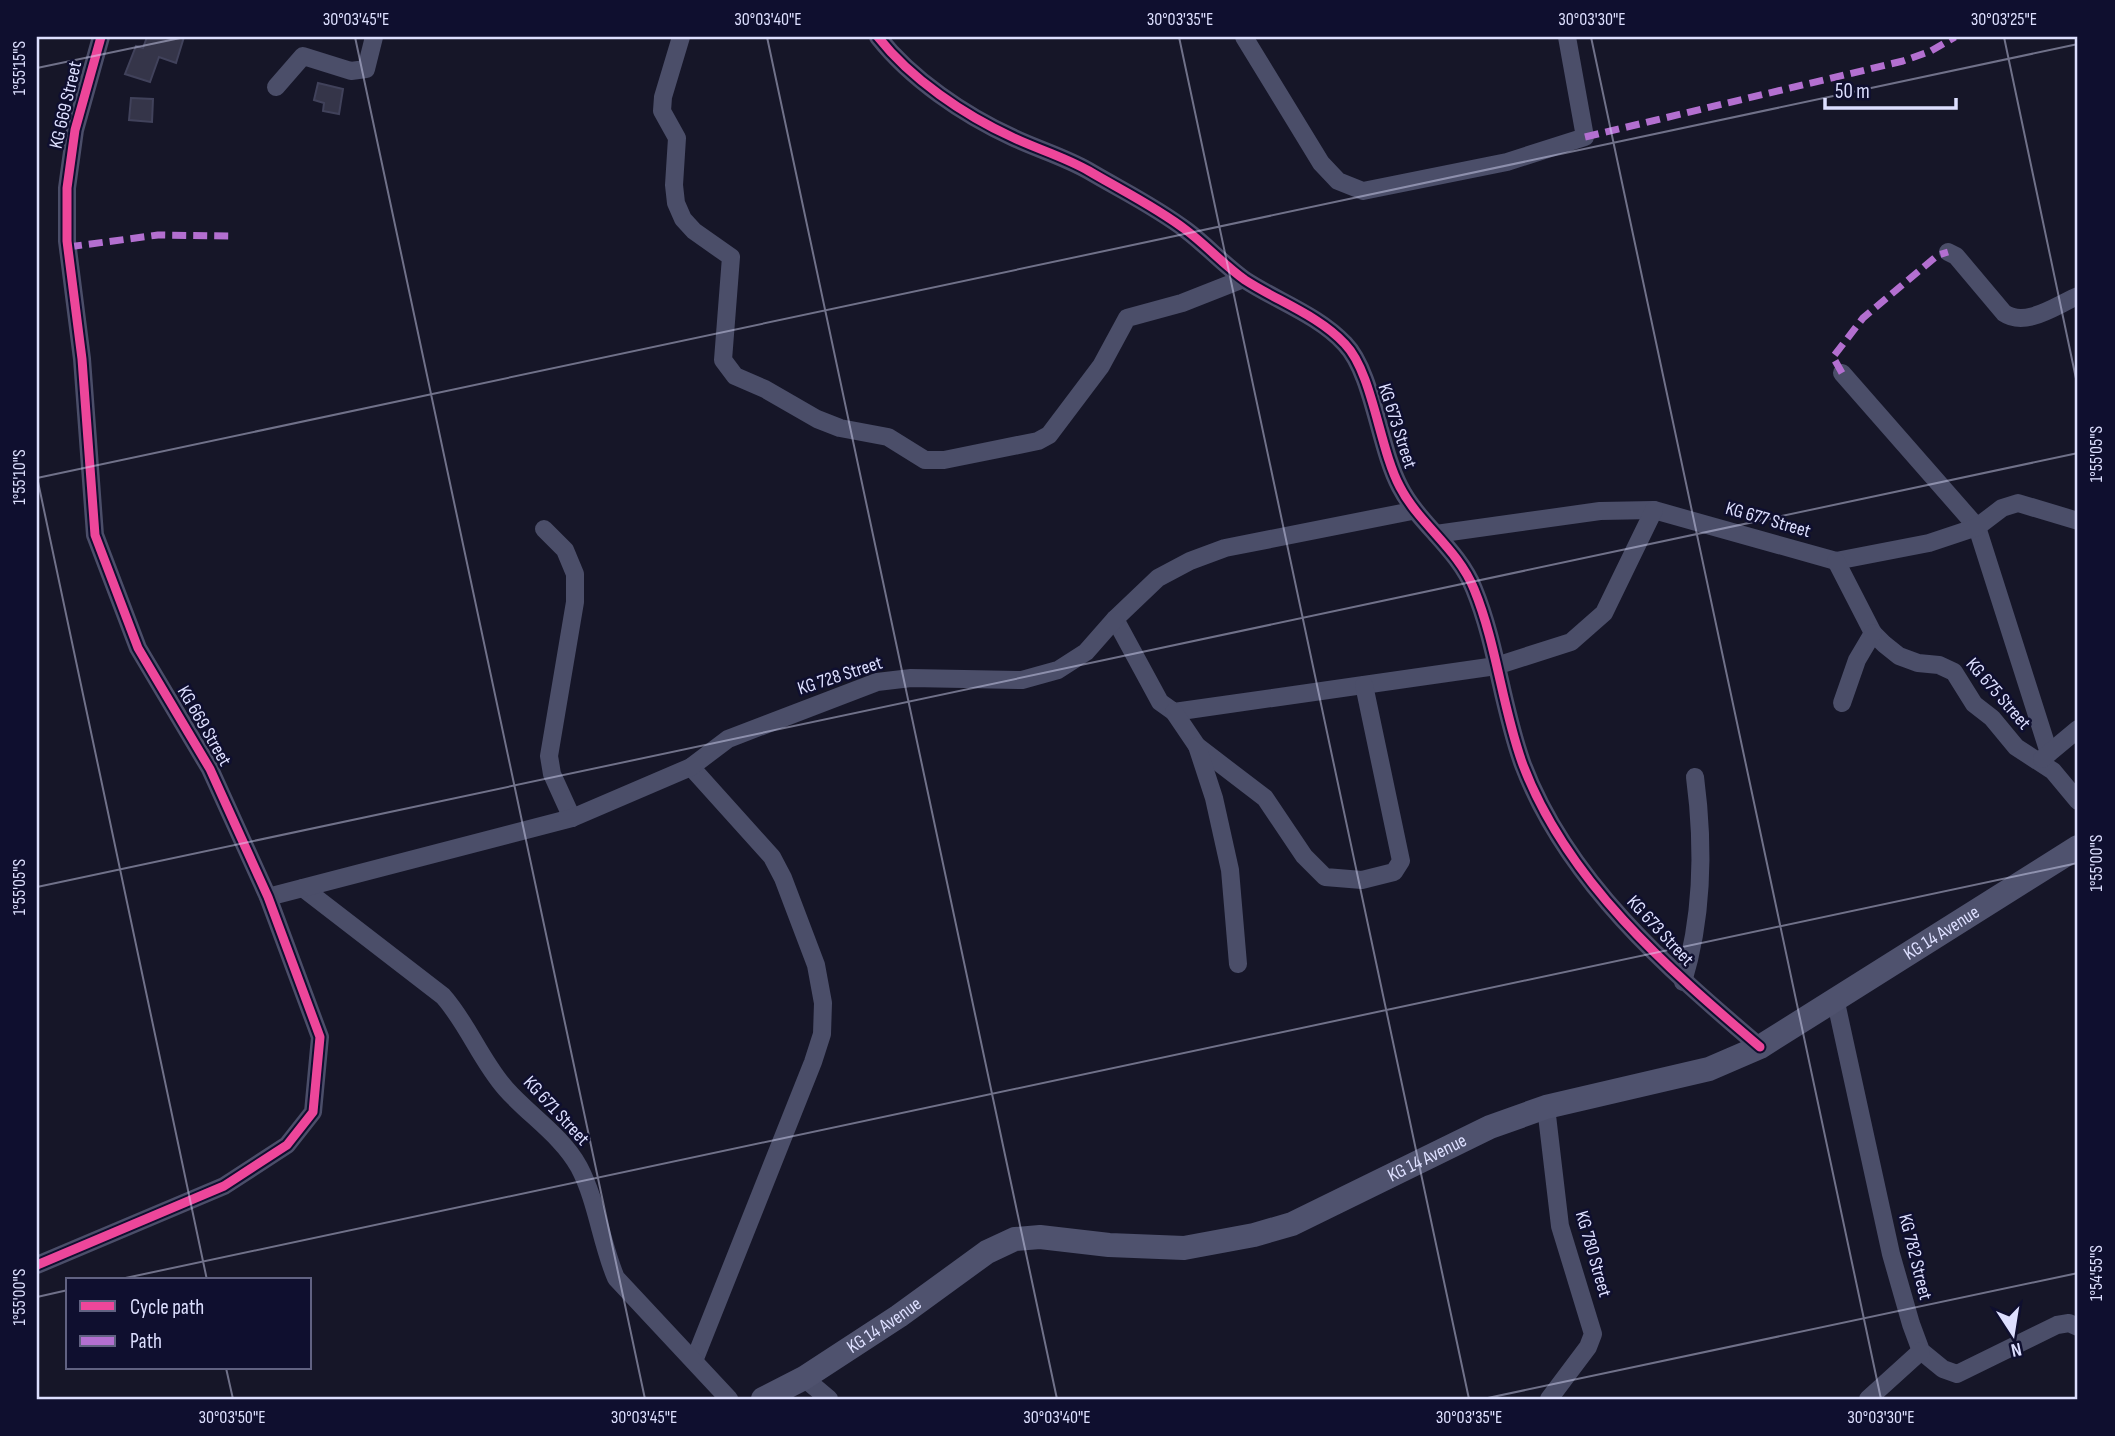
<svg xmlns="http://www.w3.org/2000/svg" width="2115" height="1436" viewBox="0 0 2115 1436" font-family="'Sofia Sans Condensed',sans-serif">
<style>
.building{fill:#353549;stroke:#41425b;stroke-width:2}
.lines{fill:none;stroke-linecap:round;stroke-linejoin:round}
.street{stroke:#4b4e69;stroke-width:18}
.secondary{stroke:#4f526e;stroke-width:24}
.quiet{stroke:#b36fd0;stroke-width:7;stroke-dasharray:14 7;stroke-linecap:butt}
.cycleway-casing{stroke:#0f0f2f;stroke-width:13}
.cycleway{stroke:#ed469a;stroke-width:9}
.ticks{fill:none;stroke:#dddfff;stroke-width:2;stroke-opacity:0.45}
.labels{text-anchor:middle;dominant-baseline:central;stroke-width:5;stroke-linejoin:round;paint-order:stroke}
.street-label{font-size:19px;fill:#dddfff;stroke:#0f0f2f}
.neatline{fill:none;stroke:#dddfff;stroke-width:2.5}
.ticks-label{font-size:18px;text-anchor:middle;fill:#dddfff}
</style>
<rect width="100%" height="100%" fill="#161628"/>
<!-- building -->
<g class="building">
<polygon points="147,37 184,37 176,63 159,57 150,82 125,74 136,46 143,48"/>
<polygon points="318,83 343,89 339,114 323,111 324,103 314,100"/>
<polygon points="131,98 153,99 152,122 129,120"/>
</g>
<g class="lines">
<!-- street -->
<g class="street">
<polyline points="681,37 663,97 662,111 677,138 674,185 676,203 683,219 694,231 731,257 723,360 735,376 765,389 817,419 840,428 888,437 925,460 944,460 1038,441 1049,435 1101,366 1127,318 1182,303 1243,279"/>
<path d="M878,37c33,42 86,78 134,100 25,12 53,20 77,34 32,19 67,36 97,59 20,15 38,35 59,50 32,21 73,35 100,64 28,29 34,104 55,143 19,37 58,62 74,102 23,56 28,119 49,176 44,116 144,203 237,282"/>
<polyline points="1244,37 1321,163 1338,181 1363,191 1507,162 1585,137 1567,37"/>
<polyline points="276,87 303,56 351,71 366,69 374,37"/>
<path d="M1948,252l8,4 48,57c22,15 52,-8 74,-17"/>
<polyline points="1842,373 1977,527 2049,753"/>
<polyline points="544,529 565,550 575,574 575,602 549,756 552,774 572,818"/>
<polyline points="1436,534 1600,511 1654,510 1836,561 1929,543 1977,527 2002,508 2018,503 2078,521"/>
<polyline points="1836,561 1873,633 1884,644 1899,656 1918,663 1939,665 1954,672 1974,704 1992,718 2016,747 2053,771 2078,801"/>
<polyline points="1115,619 1160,702 1174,712 1496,666 1571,642 1604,613 1654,510"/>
<polyline points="1842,703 1857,660 1873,633"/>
<polyline points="1174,712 1197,746 1265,798 1304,856 1325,877 1362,880 1394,872 1401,861 1364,685"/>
<polyline points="1197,746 1214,798 1230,870 1238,964"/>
<polyline points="2042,759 2078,729"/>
<polyline points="691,767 772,857 783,878 816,965 823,1003 822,1034 813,1062 694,1361"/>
<path d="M303,888l140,108c25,28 38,65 63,93 23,26 56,47 73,78 18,34 22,76 37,111l113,121"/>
<polyline points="268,897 572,818 691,767 728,739 877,682 911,678 1022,680 1058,670 1086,652 1115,619 1158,578 1190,561 1225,548 1412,511"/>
<path d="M1683,982c20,-66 21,-137 12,-205"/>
<polyline points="1835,998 1891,1254 1911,1324 1921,1351 1943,1369 1957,1374 2057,1325 2069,1323 2078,1327"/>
<polyline points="1546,1107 1560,1226 1593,1334 1588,1347 1549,1399"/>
<polyline points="37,1265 224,1186 287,1145 313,1112 320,1037 268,897 210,769 138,648 95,535 82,359 67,241 67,188 75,130 101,37"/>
<polyline points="804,1378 829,1399"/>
<polyline points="1868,1399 1921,1351"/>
</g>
<!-- secondary -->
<path class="secondary" id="s1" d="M763,1399l41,-21 95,-62 88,-64 28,-13 25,-2 69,8 75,3 70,-13 38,-11 198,-97 56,-20 163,-38 51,-22 318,-200"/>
<!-- quiet -->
<g class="quiet">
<polyline points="1585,137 1903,61 1931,51 1955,37"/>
<polyline points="68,247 158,235 232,236"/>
<polyline points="1842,373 1833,357 1863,318 1938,255 1948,252"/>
</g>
<defs>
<g id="cycleway">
<path d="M878,37c33,42 86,78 134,100 25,12 53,20 77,34 32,19 67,36 97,59 20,15 38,35 59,50 32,21 73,35 100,64 28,29 34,104 55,143 19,37 58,62 74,102 23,56 28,119 49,176 44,116 144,203 237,282"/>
<polyline points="37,1265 224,1186 287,1145 313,1112 320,1037 268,897 210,769 138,648 95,535 82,359 67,241 67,188 75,130 101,37"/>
</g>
</defs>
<!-- cycleway casing -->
<use href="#cycleway" class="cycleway-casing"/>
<!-- cycleway -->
<use href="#cycleway" class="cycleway"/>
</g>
<!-- ticks -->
<path class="ticks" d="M355,37l290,1362M767,37l290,1362M1179,37l290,1362M1591,37l290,1362M2004,37l74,351M37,68l148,-31M37,477l170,803M37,478l2041,-434M37,887l2041,-434M116,1280l1962,-417M37,1297l31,-7M226,1368l7,31M1483,1399l595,-126"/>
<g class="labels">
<!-- street labels -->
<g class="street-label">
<text transform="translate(66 105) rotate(-77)">KG 669 Street</text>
<text transform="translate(1397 426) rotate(72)">KG 673 Street</text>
<text transform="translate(1768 520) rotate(16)">KG 677 Street</text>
<text transform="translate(840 676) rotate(-18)">KG 728 Street</text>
<text transform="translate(1998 694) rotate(49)">KG 675 Street</text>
<text transform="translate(204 726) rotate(60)">KG 669 Street</text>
<text transform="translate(1660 931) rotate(47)">KG 673 Street</text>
<text stroke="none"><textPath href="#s1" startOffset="1297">KG 14 Avenue</textPath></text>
<text transform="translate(556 1111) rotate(47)">KG 671 Street</text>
<text stroke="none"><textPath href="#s1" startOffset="730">KG 14 Avenue</textPath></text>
<text transform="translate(1593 1254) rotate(74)">KG 780 Street</text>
<text transform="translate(1915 1257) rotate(76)">KG 782 Street</text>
<text stroke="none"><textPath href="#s1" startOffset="142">KG 14 Avenue</textPath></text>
</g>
</g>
<!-- border -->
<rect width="2115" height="1436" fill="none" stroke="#0f0f2f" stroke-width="77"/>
<!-- legend -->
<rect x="66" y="1278" width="245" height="91" fill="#0f0f2f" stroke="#616282" stroke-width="2"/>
<rect x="80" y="1301" width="35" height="10" fill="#ed469a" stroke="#616282" stroke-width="2"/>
<text x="130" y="1314" font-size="21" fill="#dddfff">Cycle path</text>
<rect x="80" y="1336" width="35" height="10" fill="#b36fd0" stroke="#616282" stroke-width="2"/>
<text x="130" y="1348" font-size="21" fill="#dddfff">Path</text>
<!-- north arrow -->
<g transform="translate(2013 1334) rotate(168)" stroke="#0f0f2f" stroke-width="5" paint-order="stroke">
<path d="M0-5L12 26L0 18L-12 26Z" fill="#dddfff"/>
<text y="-10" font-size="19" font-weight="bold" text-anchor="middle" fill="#dddfff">N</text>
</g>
<!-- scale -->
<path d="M1825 98v10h131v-10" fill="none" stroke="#dddfff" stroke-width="3.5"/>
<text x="1835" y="98" font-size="21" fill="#dddfff" stroke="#0f0f2f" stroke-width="5" paint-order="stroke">50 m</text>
<rect x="38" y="38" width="2038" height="1360" class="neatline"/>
<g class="ticks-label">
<text x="356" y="25">30°03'45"E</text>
<text x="768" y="25">30°03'40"E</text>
<text x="1180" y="25">30°03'35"E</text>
<text x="1592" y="25">30°03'30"E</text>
<text x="2004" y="25">30°03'25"E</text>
<text transform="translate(19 68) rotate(-90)" y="6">1°55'15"S</text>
<text transform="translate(2096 454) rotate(-90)" y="6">1°55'05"S</text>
<text transform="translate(19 477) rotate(-90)" y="6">1°55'10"S</text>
<text transform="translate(2096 863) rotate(-90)" y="6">1°55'00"S</text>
<text transform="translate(19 887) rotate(-90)" y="6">1°55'05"S</text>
<text transform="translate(2096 1273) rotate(-90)" y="6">1°54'55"S</text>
<text transform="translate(19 1297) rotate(-90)" y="6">1°55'00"S</text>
<text x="232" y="1423">30°03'50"E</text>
<text x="644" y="1423">30°03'45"E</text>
<text x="1057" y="1423">30°03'40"E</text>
<text x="1469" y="1423">30°03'35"E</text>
<text x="1881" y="1423">30°03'30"E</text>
</g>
</svg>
